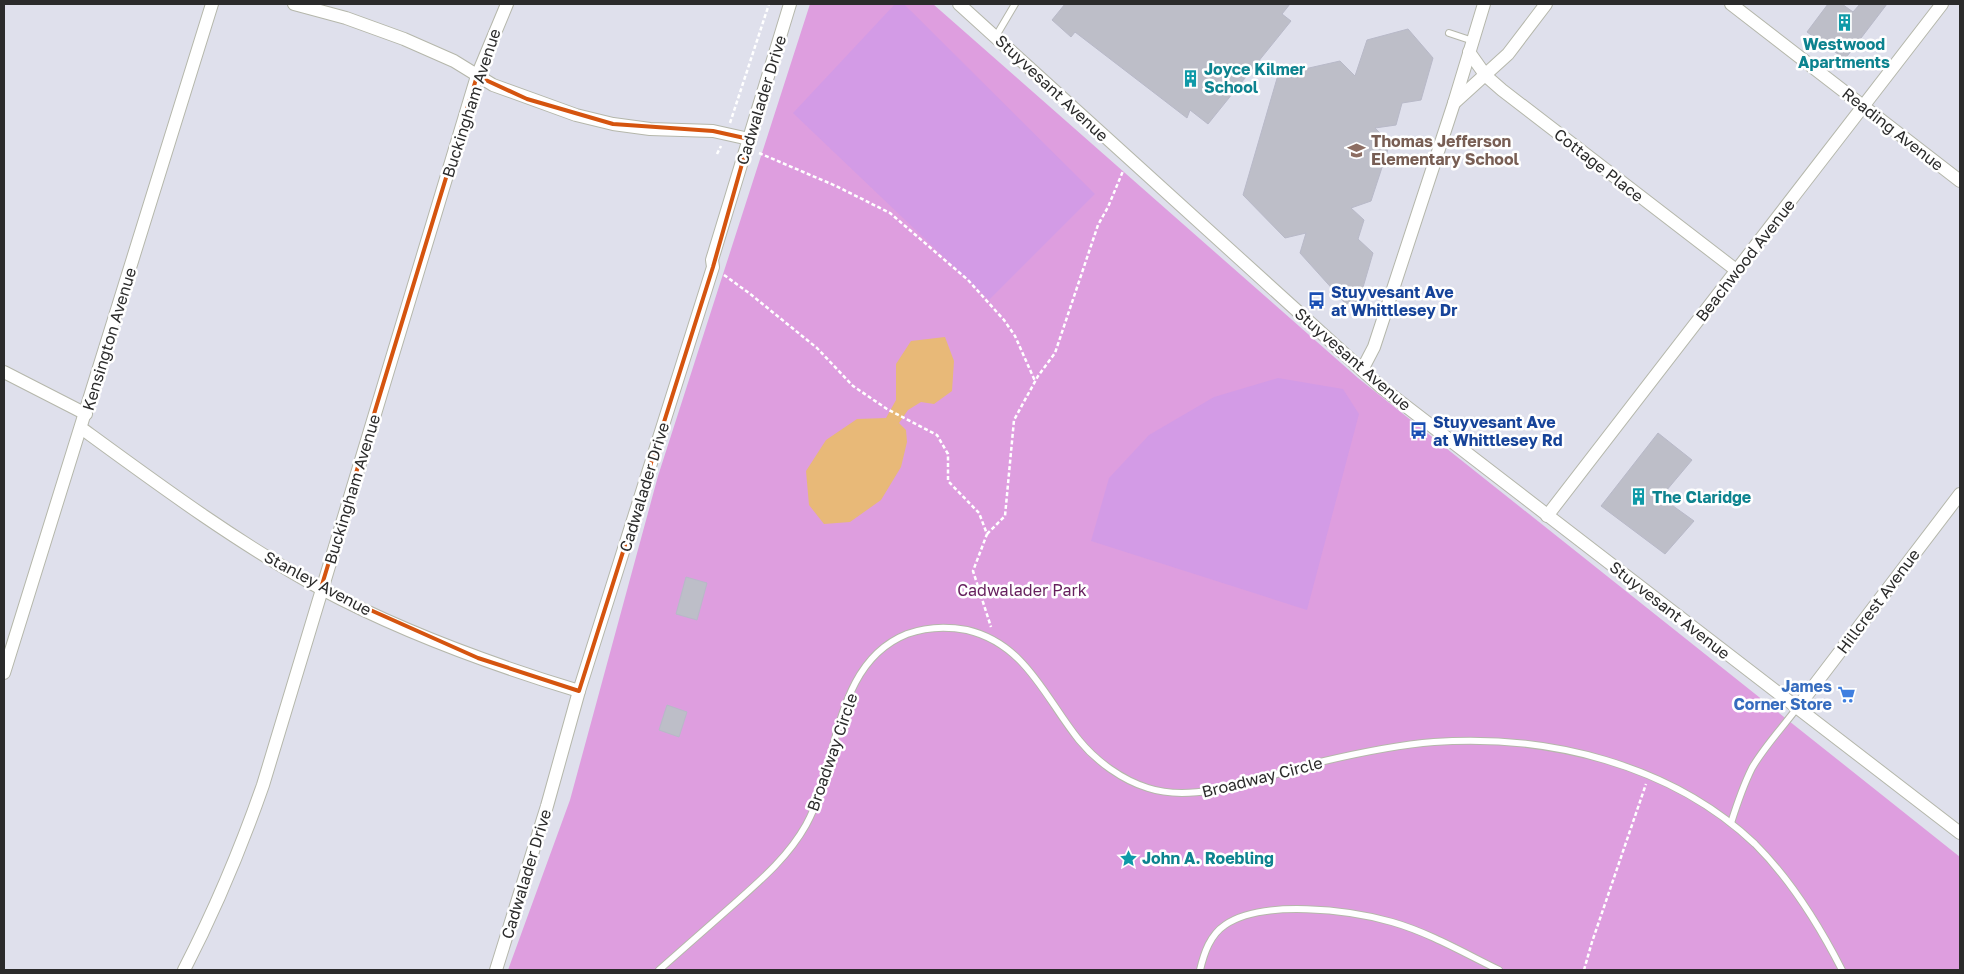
<svg xmlns="http://www.w3.org/2000/svg" width="1964" height="974" viewBox="0 0 1964 974" font-family="'Golos Text',sans-serif">
<style>
.park{fill:#de9edf}
.pitch{fill:#d39be6}
.water{fill:#e8b978}
.building{fill:#bdbec8;stroke:#b8b9c8}
.lines{fill:none;stroke-linecap:round;stroke-linejoin:round}
.service-casing{stroke:#b5b7ab;stroke-width:8}
.minor-casing{stroke:#b5b7ab;stroke-width:14}
.path{stroke:#fff;stroke-width:2.5;stroke-dasharray:4 2.5;stroke-linecap:butt}
.service{stroke:#fff;stroke-width:6}
.minor{stroke:#fff;stroke-width:12}
.marked{fill:none;stroke:#d5540f;stroke-width:4;stroke-linejoin:round}
.labels{text-anchor:middle;dominant-baseline:central;stroke-width:5;stroke-linejoin:round;paint-order:stroke}
.culture-label{font-size:16px;font-weight:bold;fill:#0d838f;stroke:#fff;text-anchor:start}
.street-label{font-size:16px;fill:#2b2b2b;stroke:#fff}
.education-label{font-size:16px;font-weight:bold;fill:#785e54;stroke:#fff;text-anchor:start}
.transit-label{font-size:16px;font-weight:bold;fill:#164399;stroke:#fff;text-anchor:start}
.park-label{font-size:16px;fill:#651f5d;stroke:#fff}
.shop-label{font-size:16px;font-weight:bold;fill:#366cbe;stroke:#fff;text-anchor:end}
</style>
<rect width="100%" height="100%" fill="#dfe0ec"/>
<!-- park -->
<polygon class="park" points="810,4 933,4 1358,378 1960,857 1960,970 508,970 570,800 658,476"/>
<!-- pitch -->
<g class="pitch">
<polygon points="895,4 904,4 1095,194 989,300 793,113"/>
<polygon points="1278,378 1343,389 1359,414 1307,610 1091,541 1109,478 1149,435 1214,397"/>
</g>
<!-- water -->
<polygon class="water" points="945,337 954,361 952,391 934,404 921,402 908,410 899,423 906,430 907,442 901,467 881,500 850,522 824,524 809,505 806,471 826,440 857,419 886,418 896,400 896,364 911,341"/>
<!-- building -->
<g class="building">
<polygon points="1065,4 1290,4 1282,14 1291,21 1208,124 1190,110 1187,118 1075,32 1071,37 1052,20"/>
<polygon points="1828,4 1842,4 1853,12 1860,4 1887,4 1845,59 1807,32"/>
<polygon points="1408,29 1433,58 1421,100 1402,103 1396,125 1375,128 1390,143 1371,201 1351,208 1364,220 1358,239 1373,253 1359,301 1346,304 1300,253 1306,233 1285,238 1243,195 1278,75 1340,61 1355,76 1367,40"/>
<polygon points="1658,433 1692,460 1666,491 1669,503 1694,521 1665,554 1601,506"/>
<polygon points="686,577 707,583 697,620 676,614"/>
<polygon points="667,705 687,712 679,737 659,730"/>
</g>
<g class="lines">
<defs>
<g id="service">
<polyline points="1449,33 1473,41"/>
<polyline points="996,36 1015,4"/>
<path d="M1731,823c6,-19 12,-37 21,-55 12,-21 30,-40 45,-60"/>
<path d="M659,970c25,-22 50,-44 75,-66 27,-24 54,-47 72,-79 34,-61 26,-161 101,-191 19,-7 39,-8 60,-4 59,14 78,68 112,110 17,21 43,40 69,48 51,17 121,-14 172,-26 38,-9 76,-17 114,-20 113,-8 237,22 321,102 36,36 64,81 87,126"/>
<path d="M1200,970c4,-17 10,-35 25,-45 38,-26 125,-15 167,-3 38,11 72,31 107,48"/>
</g>
<g id="minor">
<polyline points="294,4 346,18 404,39 454,61 493,85 576,115 613,124 650,129 713,131 749,139"/>
<polyline points="959,4 1381,387 1960,833"/>
<polyline points="1731,4 1960,181"/>
<polyline points="1469,52 1486,76 1502,90 1736,270"/>
<polyline points="1454,103 1508,54 1546,4"/>
<polyline points="1362,370 1374,347 1454,103 1484,4"/>
<polyline points="4,372 86,414"/>
<path d="M81,428c78,57 155,114 239,160 82,44 170,76 259,103"/>
<polyline points="1547,516 1942,4"/>
<polyline points="4,673 212,4"/>
<polyline points="1797,708 1960,494"/>
<path d="M184,970c32,-62 56,-119 79,-185l214,-709 30,-72"/>
<polyline points="496,970 547,806 579,691 713,267 712,260 790,4"/>
</g>
</defs>
<!-- service casing -->
<use href="#service" class="service-casing"/>
<!-- minor casing -->
<use href="#minor" class="minor-casing"/>
<!-- path -->
<g class="path">
<polyline points="730,123 769,4"/>
<polyline points="759,153 836,186 890,213 968,280 1004,320 1015,336 1035,381"/>
<polyline points="717,154 721,146"/>
<polyline points="724,275 749,293 817,348 853,386 887,409 937,435 948,454 948,481 979,513 987,534 973,571 991,627"/>
<polyline points="987,534 1005,516 1014,420 1038,376 1055,353 1098,225 1108,207 1123,171"/>
<polyline points="1584,970 1592,942 1646,784"/>
</g>
<!-- service -->
<use href="#service" class="service"/>
<!-- minor -->
<use href="#minor" class="minor"/>
</g>
<!-- marked area -->
<path class="marked" d="M477,76l50,23 86,25 100,7 36,8 -36,128 -134,424 -101,-33 -157,-70z"/>
<!-- icons -->
<defs>
<symbol id="building-bare" viewBox="-9 -9 18 18"><path d="M-4-6H4V6H1V3H-1V6H-4ZM-2.5-4.3h1.7v1.8h-1.7ZM.8-4.3h1.7v1.8H.8ZM-2.5-1h1.7V.8h-1.7ZM.8-1h1.7V.8H.8Z" fill="#0f9aa8" stroke="#fff" stroke-width="2.5" paint-order="stroke"/></symbol>
<symbol id="school-bare" viewBox="-9 -9 18 18"><path d="M0-5L7-2L0 1L-7-2ZM-4 1L0 2.5L4 1V4Q0 6-4 4Z" fill="#8d6e63" stroke="#fff" stroke-width="2.5" paint-order="stroke"/></symbol>
<symbol id="bus-bare" viewBox="-9 -9 18 18"><path d="M-5-6H5V4H4V6H2V4H-2V6H-4V4H-5ZM-3.5-4V0h7V-4ZM-3.5 1.2v1.5H-2V1.2ZM2 1.2v1.5H3.5V1.2Z" fill="#1a4fb4" stroke="#fff" stroke-width="2.5" paint-order="stroke"/></symbol>
<symbol id="supermarket-bare" viewBox="-9 -9 18 18"><path d="M-6-5.5h2.5l.6 2H6L4.5 2H-2.5L-4.4-4H-6ZM-1.5 3.2a1.3 1.3 0 1 0 .1 0ZM3 3.2a1.3 1.3 0 1 0 .1 0Z" fill="#3f7fe0" stroke="#fff" stroke-width="2.5" paint-order="stroke"/></symbol>
<symbol id="sight-bare" viewBox="-9 -9 18 18"><path d="M0-6L1.8-2.2L6-1.7L2.9 1.2L3.7 5.4L0 3.3L-3.7 5.4L-2.9 1.2L-6-1.7L-1.8-2.2Z" fill="#0f9aa8" stroke="#fff" stroke-width="2.5" paint-order="stroke"/></symbol>
</defs>
<g fill-rule="evenodd">
<use href="#building-bare" x="1832" y="10" width="25" height="25"/>
<use href="#building-bare" x="1178" y="66" width="25" height="25"/>
<use href="#school-bare" x="1344" y="138" width="25" height="25"/>
<use href="#bus-bare" x="1304" y="288" width="25" height="25"/>
<use href="#bus-bare" x="1406" y="418" width="25" height="25"/>
<use href="#building-bare" x="1626" y="484" width="25" height="25"/>
<use href="#supermarket-bare" x="1834" y="682" width="25" height="25"/>
<use href="#sight-bare" x="1116" y="846" width="25" height="25"/>
</g>
<g class="labels">
<!-- culture labels -->
<g class="culture-label">
<text x="1844" y="44" text-anchor="middle">Westwood<tspan x="1844" dy="18">Apartments</tspan></text>
<text x="1204" y="69">Joyce Kilmer<tspan x="1204" dy="18">School</tspan></text>
<text x="1652" y="497">The Claridge</text>
<text x="1142" y="858">John A. Roebling</text>
</g>
<!-- street labels -->
<g class="street-label">
<text transform="translate(1052 88) rotate(43)">Stuyvesant Avenue</text>
<text transform="translate(761 100) rotate(-73)">Cadwalader Drive</text>
<text transform="translate(471 103) rotate(-72)">Buckingham Avenue</text>
<text transform="translate(1893 129) rotate(38)">Reading Avenue</text>
<text transform="translate(1599 165) rotate(38)">Cottage Place</text>
<text transform="translate(1745 260) rotate(-52)">Beachwood Avenue</text>
<text transform="translate(109 339) rotate(-73)">Kensington Avenue</text>
<text transform="translate(1353 359) rotate(41)">Stuyvesant Avenue</text>
<text transform="translate(644 487) rotate(-73)">Cadwalader Drive</text>
<text transform="translate(352 489) rotate(-73)">Buckingham Avenue</text>
<text transform="translate(318 583) rotate(28)">Stanley Avenue</text>
<text transform="translate(1878 601) rotate(-53)">Hillcrest Avenue</text>
<text transform="translate(1670 610) rotate(38)">Stuyvesant Avenue</text>
<text transform="translate(832 752) rotate(-71)">Broadway Circle</text>
<text transform="translate(1262 777) rotate(-14)">Broadway Circle</text>
<text transform="translate(526 874) rotate(-73)">Cadwalader Drive</text>
</g>
<!-- education labels -->
<g class="education-label">
<text x="1371" y="141">Thomas Jefferson<tspan x="1371" dy="18">Elementary School</tspan></text>
</g>
<!-- transit labels -->
<g class="transit-label">
<text x="1331" y="292">Stuyvesant Ave<tspan x="1331" dy="18">at Whittlesey Dr</tspan></text>
<text x="1433" y="422">Stuyvesant Ave<tspan x="1433" dy="18">at Whittlesey Rd</tspan></text>
</g>
<!-- park labels -->
<g class="park-label">
<text x="1022" y="590">Cadwalader Park</text>
</g>
<!-- shop labels -->
<g class="shop-label">
<text x="1832" y="686">James<tspan x="1832" dy="18">Corner Store</tspan></text>
</g>
</g>
<!-- border -->
<rect width="1964" height="974" fill="none" stroke="#2b2b2b" stroke-width="10"/>
</svg>
